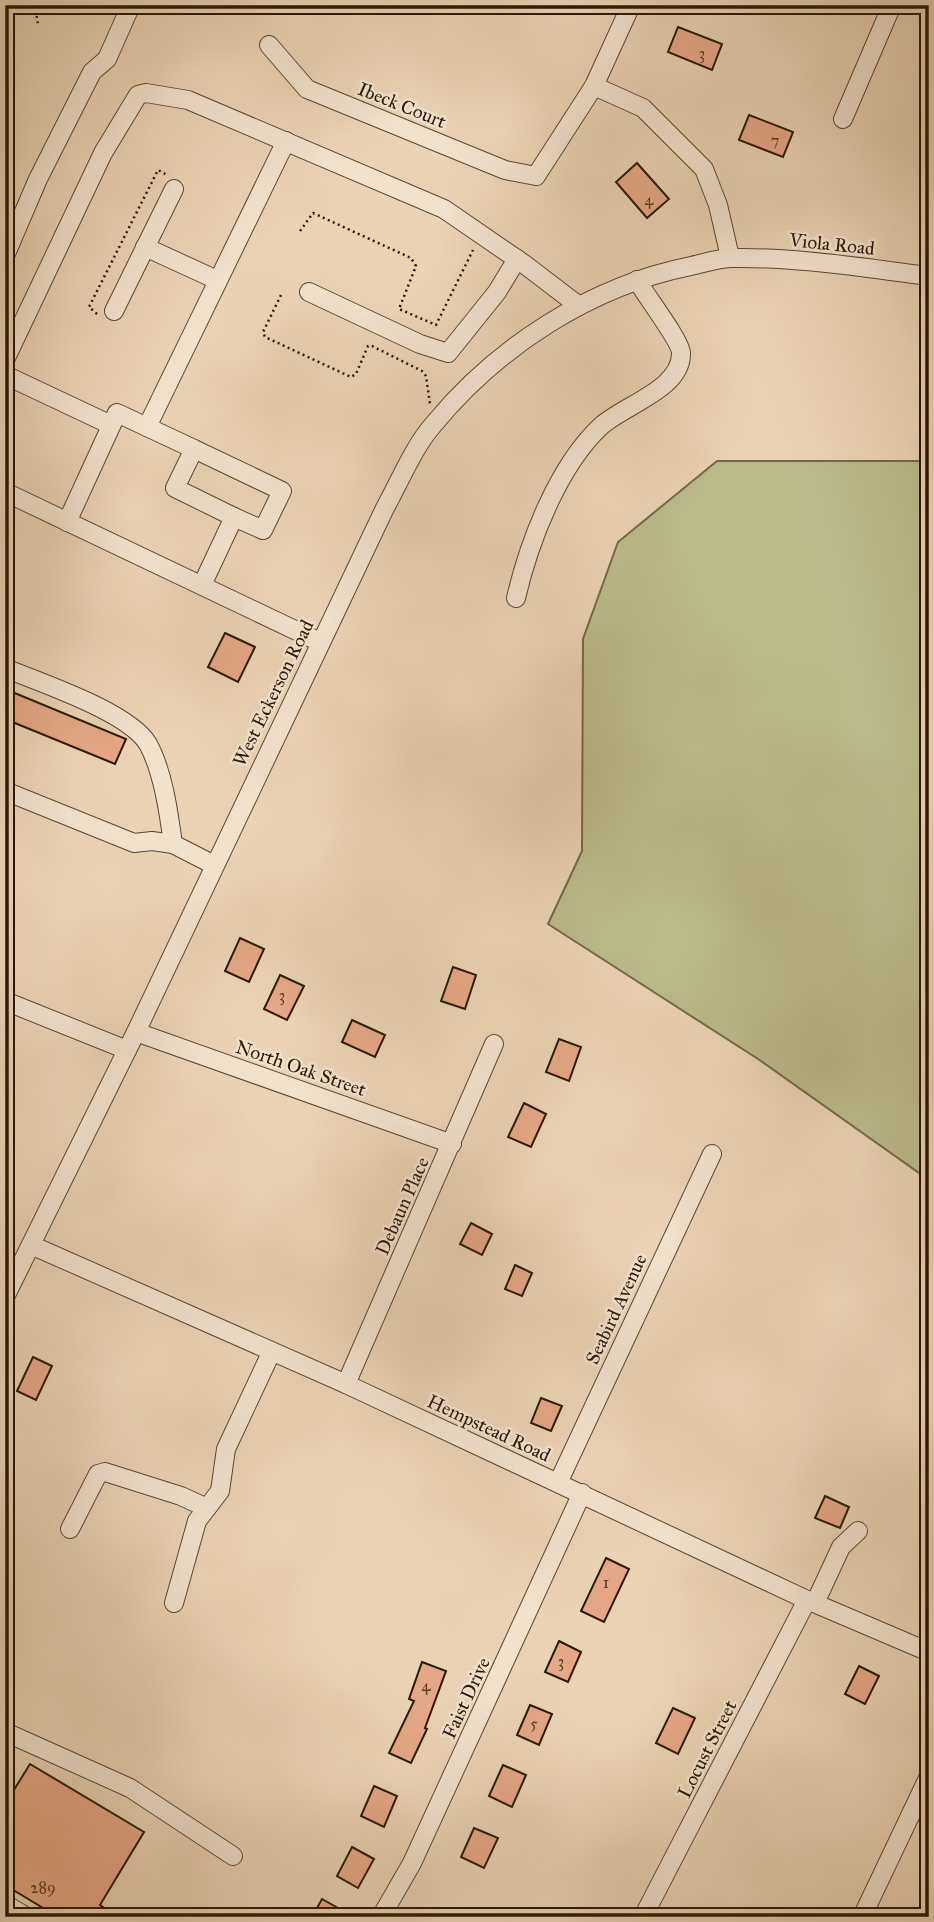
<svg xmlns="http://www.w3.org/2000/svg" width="934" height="1922" viewBox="0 0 934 1922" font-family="'IM FELL Great Primer',serif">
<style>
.green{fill:#bbbb8a;stroke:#726a47;stroke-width:2}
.building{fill:#e5a785;stroke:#281904;stroke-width:2}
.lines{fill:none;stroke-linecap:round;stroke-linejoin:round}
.minor-casing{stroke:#584830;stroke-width:20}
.path{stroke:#281904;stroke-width:2.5;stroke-dasharray:2 3.5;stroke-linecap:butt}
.minor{stroke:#f1e2ce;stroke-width:18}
.labels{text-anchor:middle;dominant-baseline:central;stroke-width:5;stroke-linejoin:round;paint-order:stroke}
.number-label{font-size:16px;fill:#573c24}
.street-label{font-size:19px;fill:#281904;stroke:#f1e2ce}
</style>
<rect width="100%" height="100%" fill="#ead3b3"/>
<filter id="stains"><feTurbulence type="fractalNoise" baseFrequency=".00286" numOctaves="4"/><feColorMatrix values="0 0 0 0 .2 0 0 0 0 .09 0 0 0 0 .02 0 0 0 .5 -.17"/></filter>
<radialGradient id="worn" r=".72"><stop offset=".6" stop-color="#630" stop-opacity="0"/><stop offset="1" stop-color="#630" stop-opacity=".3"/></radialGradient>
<!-- green -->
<polygon class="green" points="717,461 929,461 929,1180 758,1059 548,924 582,851 583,639 618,542"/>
<!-- building -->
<g class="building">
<polygon points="678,27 722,44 712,70 668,52"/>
<polygon points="749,115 793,132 783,157 739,140"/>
<polygon points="637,163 669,199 647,218 616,182"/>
<polygon points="225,633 255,647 238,682 208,667"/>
<polygon points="5,689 126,739 115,764 5,719"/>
<polygon points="240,938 264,949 249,982 225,971"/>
<polygon points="453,967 476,975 465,1009 441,1001"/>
<polygon points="280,975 304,986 287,1020 264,1009"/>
<polygon points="352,1020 385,1035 375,1057 342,1042"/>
<polygon points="559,1039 581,1047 569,1081 546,1072"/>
<polygon points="524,1103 546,1114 531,1147 508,1137"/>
<polygon points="471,1223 492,1234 482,1255 460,1244"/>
<polygon points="515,1265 532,1273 522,1296 505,1289"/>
<polygon points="33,1357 52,1366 36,1400 17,1391"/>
<polygon points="541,1398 562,1406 551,1431 531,1423"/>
<polygon points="825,1496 849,1507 840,1528 815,1518"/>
<polygon points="606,1558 629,1569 604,1622 581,1611"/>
<polygon points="559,1641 581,1652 568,1682 545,1672"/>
<polygon points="422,1662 446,1671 425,1728 427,1729 411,1763 389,1753 414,1701 409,1699"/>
<polygon points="859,1666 879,1676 865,1704 845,1694"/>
<polygon points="530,1705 552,1714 539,1745 517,1735"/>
<polygon points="673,1708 695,1718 678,1754 656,1743"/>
<polygon points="30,1764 144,1832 100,1905 118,1917 58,1917 5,1885 5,1788 12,1793"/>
<polygon points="503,1765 526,1775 512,1807 489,1796"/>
<polygon points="374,1786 397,1796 384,1827 361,1816"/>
<polygon points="474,1828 498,1838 484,1868 461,1857"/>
<polygon points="352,1847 374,1859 358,1888 337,1876"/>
<polygon points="322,1899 354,1917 312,1917"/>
</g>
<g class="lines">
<defs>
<g id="minor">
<polyline points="269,45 307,89 505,170 536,176 594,86 631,5"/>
<polyline points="594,86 643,108 704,169 718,205 730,257"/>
<polyline points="843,119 892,5"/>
<polyline points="145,247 217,280"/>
<polyline points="5,256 38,179 92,72 107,59 131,5"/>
<polyline points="309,292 420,344 448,353 497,292 517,259"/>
<polyline points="114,311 174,189"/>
<polyline points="5,360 103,153 138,95 146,93 188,100 444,209 524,264 579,306"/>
<polyline points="5,375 111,425"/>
<polyline points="194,449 282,491 263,530 234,517"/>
<polyline points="5,492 320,642"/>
<polyline points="67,522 117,413 147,427"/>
<polyline points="203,583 234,517 175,488 194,449 147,427 286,141"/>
<path d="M516,598c13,-56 42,-132 85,-172 23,-21 81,-37 80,-73 0,-12 -36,-58 -44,-73"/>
<path d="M5,668c36,15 124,44 143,76 15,27 21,70 25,100l41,21"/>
<polyline points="5,791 134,843 152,841 173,844"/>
<polyline points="5,1001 127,1050"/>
<polyline points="136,1032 452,1144"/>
<polyline points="31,1245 346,1384 807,1600 929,1652"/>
<path d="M5,1297l131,-265 249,-524c15,-27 28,-60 48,-83 65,-79 158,-139 258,-159 13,-3 28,-8 42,-8 65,-1 131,10 196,18"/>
<polyline points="346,1384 494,1044"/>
<polyline points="558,1483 712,1154"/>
<polyline points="70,1529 98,1474 105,1472 181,1496 207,1508"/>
<polyline points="174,1603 197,1521 220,1491 226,1449 271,1353"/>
<polyline points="815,1603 841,1547 858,1531"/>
<polyline points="5,1732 130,1788 233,1856"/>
<polyline points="5,1904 27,1917"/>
<polyline points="381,1917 412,1863 582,1493"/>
<polyline points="643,1917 807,1600"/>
<polyline points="862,1917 929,1776"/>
</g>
</defs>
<!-- minor casing -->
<use href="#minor" class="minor-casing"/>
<!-- path -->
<g class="path">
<polyline points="35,5 38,25"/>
<polyline points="5,10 35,6"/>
<polyline points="300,231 313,213 411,258 416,266 399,309 436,325 473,250"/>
<polyline points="281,295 263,332 265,337 351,377 356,374 368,346 372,346 422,371 426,376 430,404"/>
<polyline points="97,314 89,307 158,170 167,175"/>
</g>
<!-- minor -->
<use href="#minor" class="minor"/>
</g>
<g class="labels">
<!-- number labels -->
<g class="number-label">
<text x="702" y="53">3</text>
<text x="775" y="140">7</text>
<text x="649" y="199">4</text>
<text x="282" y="995">3</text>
<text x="606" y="1582">1</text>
<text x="561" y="1661">3</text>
<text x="426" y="1685">4</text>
<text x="534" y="1723">5</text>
<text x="43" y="1887">289</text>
</g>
<!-- street labels -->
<g class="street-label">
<text transform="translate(402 105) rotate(22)">Ibeck Court</text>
<text transform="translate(832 244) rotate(6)">Viola Road</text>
<text transform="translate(273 693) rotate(-64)">West Eckerson Road</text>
<text transform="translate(301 1068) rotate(19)">North Oak Street</text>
<text transform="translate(402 1206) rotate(-66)">Debaun Place</text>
<text transform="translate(616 1309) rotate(-65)">Seabird Avenue</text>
<text transform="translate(489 1428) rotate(25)">Hempstead Road</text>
<text transform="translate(466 1698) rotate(-65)">Faist Drive</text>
<text transform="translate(707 1749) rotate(-63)">Locust Street</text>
</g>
</g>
<!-- margin -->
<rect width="934" height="1922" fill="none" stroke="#ead3b3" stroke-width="28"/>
<rect x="7" y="7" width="920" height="1908" fill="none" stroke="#281904" stroke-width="3.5"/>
<rect x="14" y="14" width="906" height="1894" fill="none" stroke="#281904" stroke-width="2"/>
<rect width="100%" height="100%" filter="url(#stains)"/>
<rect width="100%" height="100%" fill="url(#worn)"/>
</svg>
